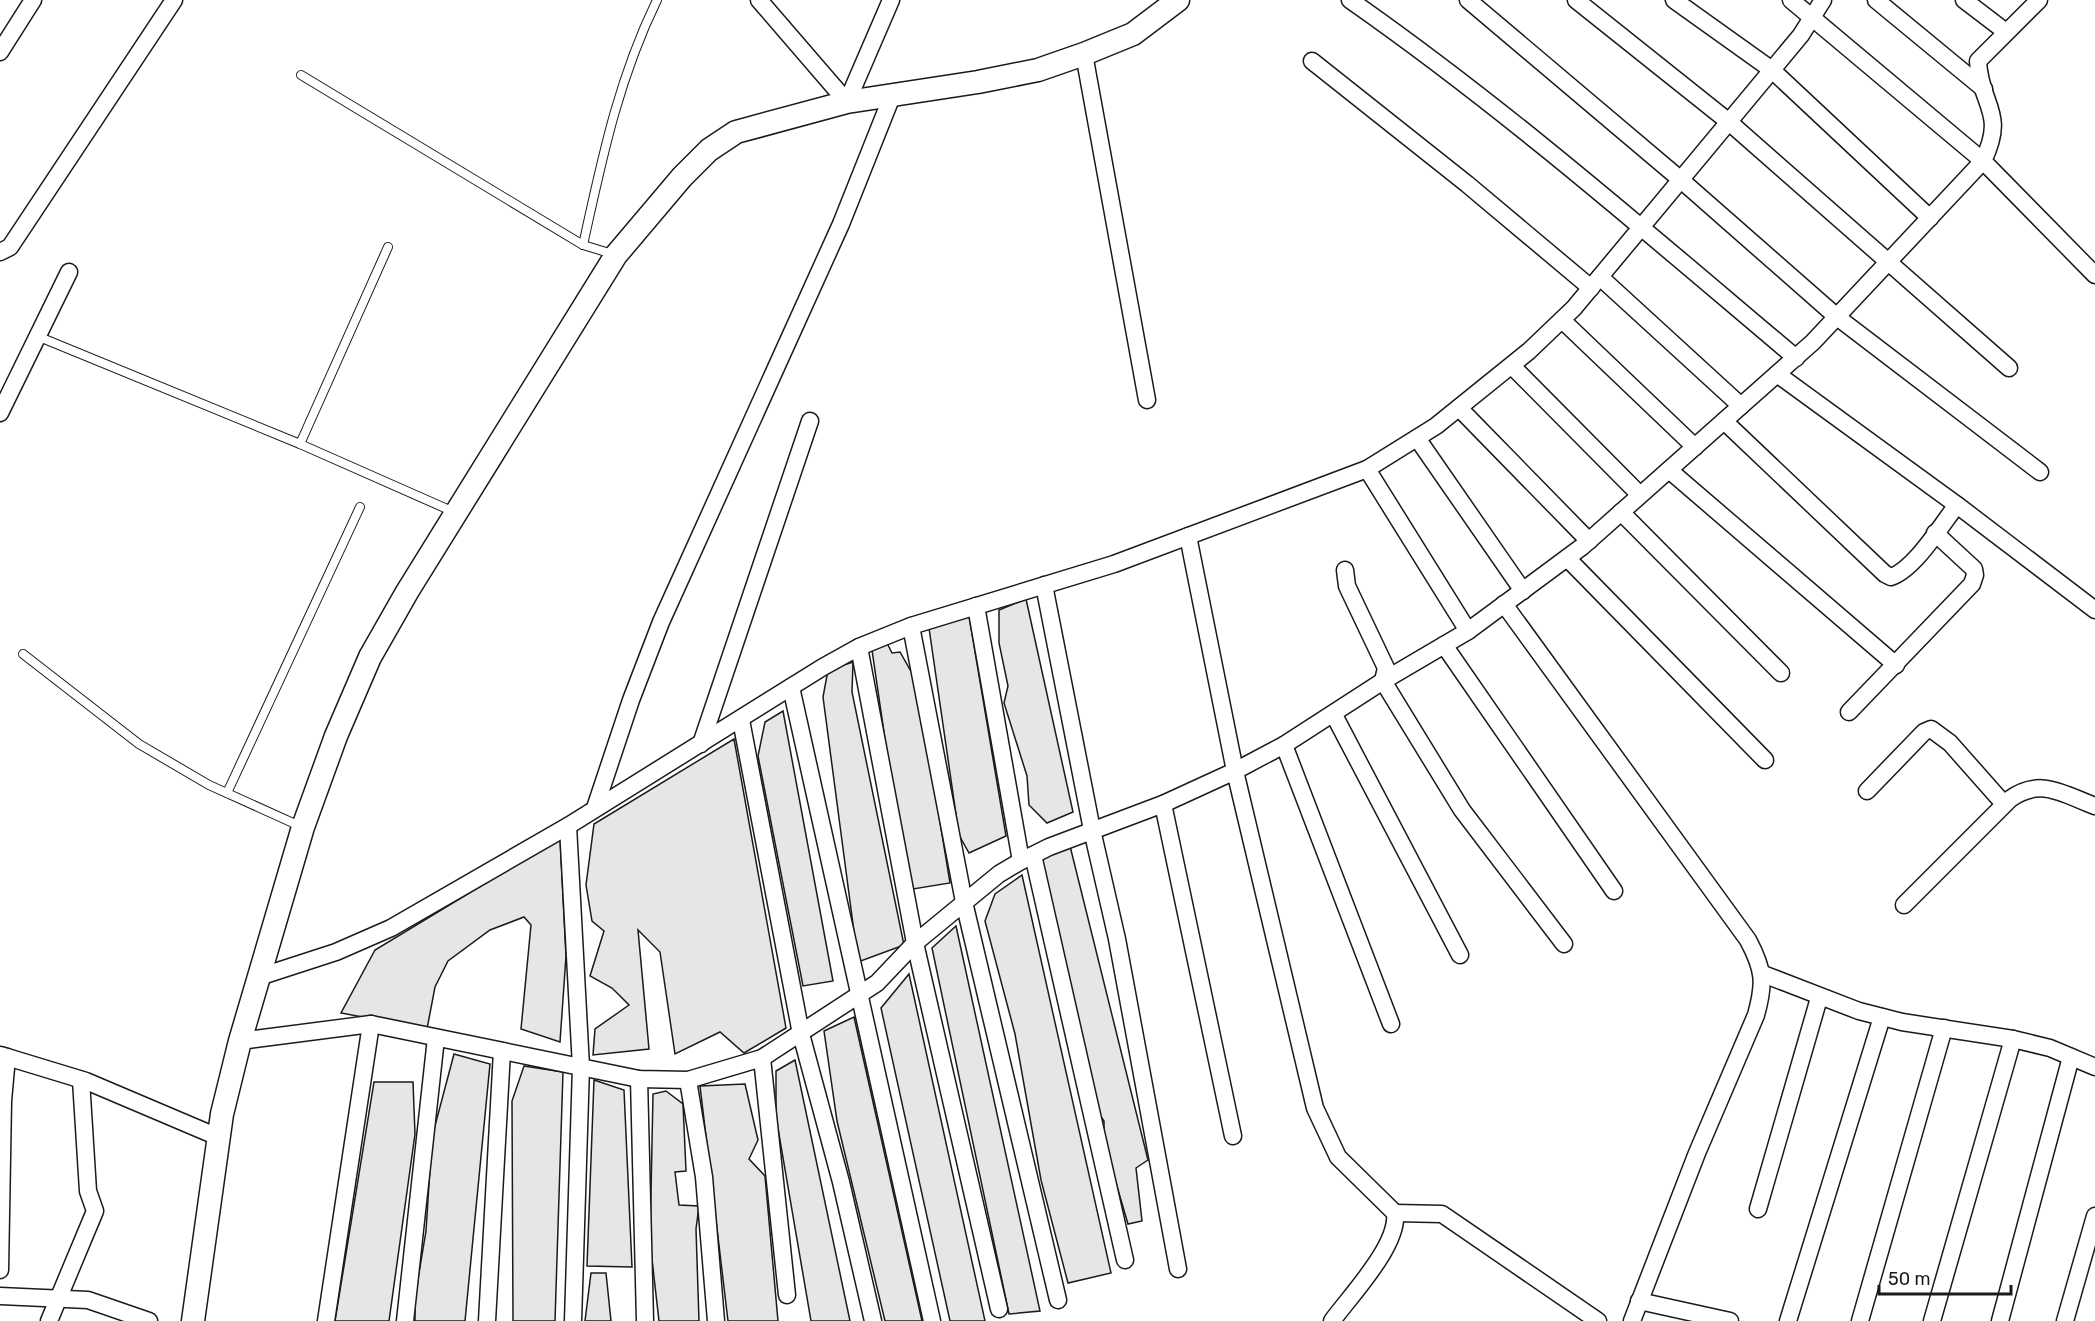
<svg xmlns="http://www.w3.org/2000/svg" width="2095" height="1321" viewBox="0 0 2095 1321" font-family="Rubik,sans-serif">
<style>
.building{fill:#e6e6e6;stroke:#1a1a1a;stroke-width:1.5}
.lines{fill:none;stroke-linecap:round;stroke-linejoin:round}
.lane-casing{stroke:#1a1a1a;stroke-width:10}
.street-casing{stroke:#1a1a1a;stroke-width:19}
.secondary-casing{stroke:#1a1a1a;stroke-width:25}
.lane{stroke:#fff;stroke-width:8}
.street{stroke:#fff;stroke-width:16}
.secondary{stroke:#fff;stroke-width:22}
</style>
<rect width="100%" height="100%" fill="#fff"/>
<!-- building -->
<g class="building">
<polygon points="1026,599 1073,812 1047,823 1029,805 1027,776 1004,703 1008,686 999,643 999,610"/>
<polygon points="969,616 1006,836 969,853 959,835 929,628"/>
<polygon points="886,641 892,653 900,652 917,682 950,883 907,890 872,650"/>
<polygon points="853,662 852,692 904,945 858,962 823,697 828,670"/>
<polygon points="783,711 833,981 803,986 758,756 765,722"/>
<polygon points="734,739 786,1028 744,1053 720,1032 675,1054 660,952 638,930 649,1049 593,1055 595,1029 629,1005 612,988 590,976 604,931 592,921 586,885 594,824"/>
<polygon points="560,838 566,956 560,1042 521,1029 531,925 524,917 490,930 448,961 435,987 427,1029 341,1013 375,950"/>
<polygon points="1070,846 1148,1160 1136,1168 1142,1221 1128,1224 1104,1142 1104,1121 1095,1108 1041,857"/>
<polygon points="1022,875 1111,1273 1068,1283 1041,1180 1015,1034 985,921 995,894"/>
<polygon points="956,926 1040,1311 1009,1314 932,948"/>
<polygon points="909,974 985,1321 950,1321 881,1008"/>
<polygon points="854,1017 922,1321 885,1321 837,1121 824,1031"/>
<polygon points="454,1054 490,1064 465,1321 415,1321 415,1297 426,1231 432,1137"/>
<polygon points="795,1060 850,1321 811,1321 776,1117 776,1071"/>
<polygon points="524,1066 563,1072 555,1321 513,1321 512,1101"/>
<polygon points="594,1080 624,1090 632,1267 587,1266"/>
<polygon points="374,1082 413,1082 415,1134 389,1321 335,1321"/>
<polygon points="745,1084 758,1140 749,1159 765,1176 778,1321 728,1321 700,1086"/>
<polygon points="666,1091 683,1104 686,1171 675,1172 679,1205 699,1206 696,1229 699,1321 659,1321 650,1242 653,1094"/>
<polygon points="591,1273 606,1273 611,1321 585,1321"/>
</g>
<g class="lines">
<defs>
<g id="lane">
<polyline points="301,75 583,245 616,255"/>
<path d="M583,245c19,-86 35,-165 74,-245"/>
<polyline points="37,336 300,444 454,512"/>
<polyline points="300,444 388,247"/>
<polyline points="23,654 139,744 209,785 302,827"/>
<polyline points="227,793 360,507"/>
</g>
<g id="street">
<polyline points="759,0 847,102 891,0"/>
<path d="M1350,0c156,109 300,235 446,358"/>
<polyline points="1468,0 1681,180 1837,317 2040,472"/>
<polyline points="1576,0 1729,122 2009,368"/>
<polyline points="1674,0 1772,70 1930,218"/>
<polyline points="1791,0 1983,161 2095,275"/>
<polyline points="1876,0 1984,89"/>
<polyline points="1964,0 2006,32"/>
<polyline points="0,52 33,0"/>
<polyline points="1084,54 1147,400"/>
<polyline points="1312,61 1467,184 1591,288"/>
<polyline points="0,252 10,247 174,0"/>
<polyline points="1600,277 1741,406"/>
<polyline points="1562,320 1695,447"/>
<polyline points="1512,366 1640,495"/>
<polyline points="1777,374 1961,508 2095,610"/>
<polyline points="1459,408 1589,541"/>
<polyline points="0,413 69,272"/>
<path d="M1724,421l161,153 6,3c24,-8 50,-52 66,-72"/>
<polyline points="1417,438 1523,591"/>
<polyline points="1367,469 1468,631"/>
<polyline points="1669,470 1896,665"/>
<polyline points="1621,512 1781,673"/>
<path d="M1188,536l47,235 80,337 23,49 57,56c4,32 -44,82 -63,108"/>
<polyline points="1567,558 1765,760"/>
<polyline points="1345,570 1347,586 1386,668 1383,681 1462,810 1564,944"/>
<polyline points="1044,585 1092,830 1117,939 1178,1269"/>
<path d="M1504,604l244,336c16,30 17,43 8,75l-59,138 -65,168"/>
<polyline points="976,606 1021,861"/>
<polyline points="911,626 964,902 1058,1300"/>
<polyline points="1444,645 1614,891"/>
<polyline points="859,647 915,943 999,1309"/>
<polyline points="791,687 932,1321"/>
<polyline points="1849,712 1972,584 1975,575 1974,569 1935,533"/>
<polyline points="1334,715 1460,955"/>
<polyline points="741,720 801,1034 841,1182 873,1321"/>
<polyline points="701,744 810,421"/>
<polyline points="1284,745 1391,1024"/>
<polyline points="1867,791 1924,732 1931,729 1950,743 2004,804"/>
<polyline points="1163,804 1233,1136"/>
<polyline points="595,808 631,700 661,622 841,224 892,96"/>
<polyline points="568,826 581,1067 573,1321"/>
<polyline points="1033,855 1125,1260"/>
<path d="M1904,905l106,-106c30,-22 53,-5 85,7"/>
<polyline points="1763,974 1859,1011 1902,1022 2013,1039 2050,1048 2095,1067"/>
<polyline points="259,977 336,952 391,928 568,826 823,667 859,647 911,626 1114,564 1367,469 1436,426 1529,351 1574,308 1801,35 1823,0"/>
<path d="M240,1041l131,-17 268,55 49,1 74,-22 115,-75 38,-40 84,-69 22,-13 28,-14 114,-43 72,-33 49,-26 99,-64 85,-50 115,-85 230,-204 170,-181c24,-49 -3,-55 -5,-100l61,-61"/>
<polyline points="0,1055 7,1057 3,1101 0,1270"/>
<polyline points="7,1057 86,1081 218,1137"/>
<polyline points="762,1058 787,1295"/>
<polyline points="639,1079 645,1321"/>
<polyline points="688,1080 704,1177 716,1321"/>
<polyline points="1758,1209 1819,998"/>
<polyline points="1395,1213 1442,1214 1598,1321"/>
<polyline points="0,1296 88,1300 149,1321"/>
<polyline points="1639,1301 1730,1321"/>
<polyline points="49,1321 95,1211 88,1191 81,1080"/>
<polyline points="326,1321 371,1024"/>
<polyline points="405,1321 436,1038"/>
<polyline points="487,1321 502,1051"/>
<polyline points="1788,1321 1882,1017"/>
<polyline points="1860,1321 1944,1028"/>
<polyline points="1932,1321 2013,1039"/>
<polyline points="2000,1321 2071,1057"/>
<polyline points="2065,1321 2095,1216"/>
</g>
<polyline id="secondary" points="193,1321 222,1114 240,1041 303,827 336,736 370,657 407,592 616,255 682,177 709,150 736,132 847,102 978,82 1038,70 1084,54 1133,34 1178,0"/>
</defs>
<!-- lane casing -->
<use href="#lane" class="lane-casing"/>
<!-- street casing -->
<use href="#street" class="street-casing"/>
<!-- secondary casing -->
<use href="#secondary" class="secondary-casing"/>
<!-- lane -->
<use href="#lane" class="lane"/>
<!-- street -->
<use href="#street" class="street"/>
<!-- secondary -->
<use href="#secondary" class="secondary"/>
</g>
<!-- scale -->
<path d="M1879 1285v9h132v-9" fill="none" stroke="#1a1a1a" stroke-width="3"/>
<text x="1888" y="1285" font-size="18" fill="#1a1a1a" stroke="#ffffff" stroke-width="4.5" paint-order="stroke">50 m</text>
</svg>
